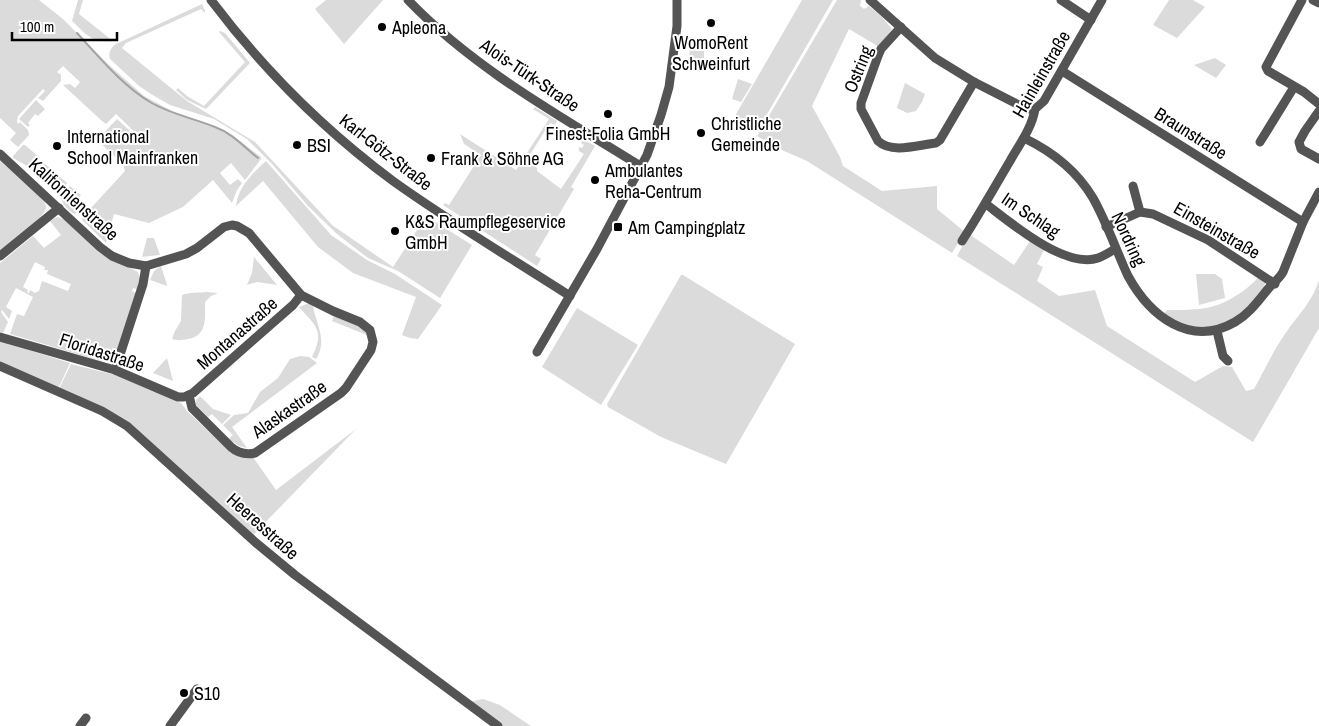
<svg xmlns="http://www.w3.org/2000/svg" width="1319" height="726" viewBox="0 0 1319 726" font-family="'Archivo Narrow',sans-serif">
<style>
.green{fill:#dbdbdb;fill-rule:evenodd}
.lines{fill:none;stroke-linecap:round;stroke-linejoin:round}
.stream{stroke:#a2a2a2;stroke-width:2}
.minor{stroke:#545454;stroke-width:9}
.poi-dot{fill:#000;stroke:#fff;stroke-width:2}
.labels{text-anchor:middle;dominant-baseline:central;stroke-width:4;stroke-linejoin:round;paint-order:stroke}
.poi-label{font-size:18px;fill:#000;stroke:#fff;text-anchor:start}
.street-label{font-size:18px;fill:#000;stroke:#fff}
</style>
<rect width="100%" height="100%" fill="#fff"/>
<!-- green -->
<g class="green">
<polygon points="0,0 39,0 63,19 109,65 144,96 172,111 217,127 232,135 261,157 261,159 245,180 231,163 220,173 230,185 238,179 242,183 237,190 232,203 213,180 183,207 149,223 114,214 106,243 81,219 85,216 89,219 92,215 90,213 91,208 125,171 123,164 97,140 117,119 142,142 144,141 116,114 106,124 102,121 63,85 70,84 75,88 80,82 63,66 57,72 61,75 61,81 43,101 38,98 45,91 43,89 18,116 17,122 18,124 20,122 28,130 29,135 18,147 10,140 16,133 0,118"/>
<path d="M78,0h5l-4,14 34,27c-22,2 -26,-6 -41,-20z"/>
<polygon points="326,0 383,0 344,44 315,9"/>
<polygon points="802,0 833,0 758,130 735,116"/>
<polygon points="837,0 861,0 860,6 864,9 869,6 882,17 892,29 879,47 849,29 812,106 840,157 843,166 882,191 937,186 937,209 965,232 952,253 807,161 784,151 757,136"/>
<polygon points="1169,0 1193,0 1205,7 1177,38 1153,25"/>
<path d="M202,4l3,7v2l-4,-4 -75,34 -4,5 65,53 68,41 77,83 61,42 33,-51 46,29 -32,53 -42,-27 -30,-13 -31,-24 -29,-28 -35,-41 -26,-26 -33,-20 -44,-14 -19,-11 -12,-8 -29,-27c-2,-6 1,-12 6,-15z"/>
<polygon points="220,31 225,33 250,63 206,109 187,100 176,90 178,88 187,96 204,106 245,62 219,32"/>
<polygon points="690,50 704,51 704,63 688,63"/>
<polygon points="1215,58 1226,65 1216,78 1194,65"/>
<polygon points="738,79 752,84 741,102 732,99"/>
<polygon points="905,83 925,94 922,102 916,111 907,113 897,108"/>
<polygon points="36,100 45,109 38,116 35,114 28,123 30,125 28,127 19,119"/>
<polygon points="535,107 557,121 555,125 550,123 526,161 537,168 537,171 561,189 584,154 579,151 579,147 582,148 584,145 581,143 583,139 595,146 571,187 574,189 535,255 541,259 537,266 443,205 445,203 449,205 481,155 464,144 460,134 516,170 549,119 533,109"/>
<polygon points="23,145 25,145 40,158 33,167 29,167 13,158 13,156"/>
<path d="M0,161c8,7 45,37 46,45 2,11 -37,37 -46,45z"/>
<path d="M266,161l65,74 36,25 28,14 47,31 -24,34 -8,-1 -8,-3 14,-38 -63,-24 -35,-26 -55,-66 -27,25c2,-19 17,-33 30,-45z"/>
<polygon points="43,162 67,183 60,193 58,192 36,172 36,170"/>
<path d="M70,186l11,9 -6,7 6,6 -6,6c-6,-2 -16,-13 -13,-19 1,-3 6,-7 8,-9z"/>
<path d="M57,217l7,2 55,43 19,10 2,7 -3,10 -4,-1 -1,3 4,2 -20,62 -5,6h-10l-91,-27 7,-20 7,2 9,-19 -17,-9 -10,19 6,4 -3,8 -7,-9 -1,2 7,10 -5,11 -3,-1v-69l33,-27 11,12 17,-13 -11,-14zM35,262l10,5 -1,3h4l-1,4 24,10 -3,7 -26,-10 -3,10 -4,2 -5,-3 -1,3 -2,-1 1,-2 -5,-3z"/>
<path d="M969,234l45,31 16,-24 14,9 -7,14 6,3 -6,14 22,15 36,-6 12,36 88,56 28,-16 9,1 14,24 8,-2c10,-18 19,-38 31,-55 12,-18 28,-33 34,-54v48l-66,114 -296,-186z"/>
<polygon points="147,238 154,238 160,255 142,257"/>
<polygon points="254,257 277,285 257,282 247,285 252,273"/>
<polygon points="161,266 167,285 167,286 150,280 154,271"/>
<polygon points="1196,274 1215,274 1222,279 1225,298 1199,305"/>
<polygon points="681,275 683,275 795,344 726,464 661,437 608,407 607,404"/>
<path d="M1258,278h3l5,4c-10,25 -40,48 -67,47 -13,-1 -24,-9 -35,-15l3,-4c10,0 21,0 32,-1 23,-2 43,-15 59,-31z"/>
<path d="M206,292l12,1 -7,3 -6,6c0,15 3,34 -17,37 -6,1 -10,2 -16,0l3,-8 6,-10 1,-26c7,-3 18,-2 24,-3z"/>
<path d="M309,303l4,3c3,18 15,35 3,53l-4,-2c13,-26 4,-31 -13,-50z"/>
<polygon points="577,308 638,345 601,405 542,367"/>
<polygon points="334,315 363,327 369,336 332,321"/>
<polygon points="0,341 70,363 58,389 0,363"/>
<polygon points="300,356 309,357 317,363 232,427 247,448 239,446 229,439 233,435 223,425 234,415 248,413 260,392 278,378 290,359"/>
<polygon points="167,358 173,381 153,373"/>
<polygon points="71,364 119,376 181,403 188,412 228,450 253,457 276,490 356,429 253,535 129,423 59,389"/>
<polygon points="200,396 213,409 231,415 222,424 212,414 208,417 196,405 196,400"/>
<polygon points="483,699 500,705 531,726 501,726 469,702"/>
</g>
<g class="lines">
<!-- stream -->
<path class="stream" d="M77,33c22,24 45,52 73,69 20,12 43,16 65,25 17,6 29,20 43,31"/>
<!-- minor -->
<g class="minor">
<path d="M211,0c52,69 112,129 182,181 57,41 118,77 177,115"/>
<path d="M408,0c66,69 154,117 234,167"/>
<polyline points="870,0 935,58 974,82 1023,107 1029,109 1035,109"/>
<polyline points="1061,0 1091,20"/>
<polyline points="1302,0 1266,67 1268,71 1304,92 1319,104"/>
<polyline points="1313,0 1319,3"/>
<path d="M901,27l-20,22 -3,7 -17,47v6l17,32c14,13 40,4 58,2l4,-3 34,-58"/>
<polyline points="1062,71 1303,222"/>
<polyline points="1319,111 1305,131 1299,142 1301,149 1319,159"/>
<path d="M1024,138c27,13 53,33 69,60 14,25 23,52 35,78 22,40 62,72 107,46 14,-8 23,-21 33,-33 5,-6 11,-10 15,-17l20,-50 16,-30"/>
<polyline points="1260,142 1294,87"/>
<path d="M0,154l100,93 12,9 17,7 17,3 40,-12 11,-6 27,-21 8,-2 5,1 12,7 52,62 32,16 27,11 10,8 3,12 -2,8 -25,38 -5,5 -86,60c-9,2 -17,0 -24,-6l-39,-39 -3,-13"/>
<polyline points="1133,186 1140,212"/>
<path d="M986,204c25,19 79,65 112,54 6,-2 12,-6 17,-9"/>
<polyline points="1106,227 1140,212 1153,214 1208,240 1275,284"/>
<path d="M962,241c17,-26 32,-53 48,-80 9,-16 22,-33 25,-52l9,-8 58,-101"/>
<polyline points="0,256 59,208"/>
<polyline points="1217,331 1223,356 1228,361"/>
<polyline points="0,337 115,370 178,397 184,397 193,393 293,305 301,295"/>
<polyline points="537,352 597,249 647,155 661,115 669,87 677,26 677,0"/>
<polyline points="0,366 102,411 127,426 255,542 295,575 498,726"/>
<polyline points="115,370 143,284 146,266"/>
<polyline points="80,726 86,718"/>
<polyline points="170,726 197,689"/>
</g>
</g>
<!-- markers -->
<g class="poi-dot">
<circle cx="711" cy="23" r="5"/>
<circle cx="382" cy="27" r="5"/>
<circle cx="608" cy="114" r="5"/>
<circle cx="701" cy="133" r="5"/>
<circle cx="297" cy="145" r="5"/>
<circle cx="57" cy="146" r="5"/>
<circle cx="431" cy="158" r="5"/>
<circle cx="595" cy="180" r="5"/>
<rect x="613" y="222" width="10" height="10" rx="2.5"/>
<circle cx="395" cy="231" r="5"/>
<circle cx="184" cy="693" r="5"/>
</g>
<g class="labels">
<!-- poi labels -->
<g class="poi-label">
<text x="392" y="27">Apleona</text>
<text x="711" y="42" text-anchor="middle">WomoRent<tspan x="711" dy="21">Schweinfurt</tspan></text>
<text x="711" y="123">Christliche<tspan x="711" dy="21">Gemeinde</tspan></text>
<text x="608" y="133" text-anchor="middle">Finest-Folia GmbH</text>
<text x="67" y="136">International<tspan x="67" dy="21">School Mainfranken</tspan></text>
<text x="307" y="145">BSI</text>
<text x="441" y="158">Frank &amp; Söhne AG</text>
<text x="605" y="170">Ambulantes<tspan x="605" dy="21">Reha-Centrum</tspan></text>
<text x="405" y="221">K&amp;S Raumpflegeservice<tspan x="405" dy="21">GmbH</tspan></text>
<text x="628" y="227">Am Campingplatz</text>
<text x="194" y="693">S10</text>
</g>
<!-- street labels -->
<g class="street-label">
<text transform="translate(858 69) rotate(-68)">Ostring</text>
<text transform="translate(1041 74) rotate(-60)">Hainleinstraße</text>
<text transform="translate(530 75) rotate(34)">Alois-Türk-Straße</text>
<text transform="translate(1191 133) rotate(32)">Braunstraße</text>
<text transform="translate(386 152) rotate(38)">Karl-Götz-Straße</text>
<text transform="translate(74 199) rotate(42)">Kalifornienstraße</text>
<text transform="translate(1031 215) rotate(34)">Im Schlag</text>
<text transform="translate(1217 230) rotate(30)">Einsteinstraße</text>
<text transform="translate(1129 239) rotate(65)">Nordring</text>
<text transform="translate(237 333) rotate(-41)">Montanastraße</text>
<text transform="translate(102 352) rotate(18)">Floridastraße</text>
<text transform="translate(289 409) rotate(-35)">Alaskastraße</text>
<text transform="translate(263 526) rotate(42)">Heeresstraße</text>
</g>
</g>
<!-- scale -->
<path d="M12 32v8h105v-8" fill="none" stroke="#000000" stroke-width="2.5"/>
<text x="20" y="32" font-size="15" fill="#000000" stroke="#ffffff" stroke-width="4" paint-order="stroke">100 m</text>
</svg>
